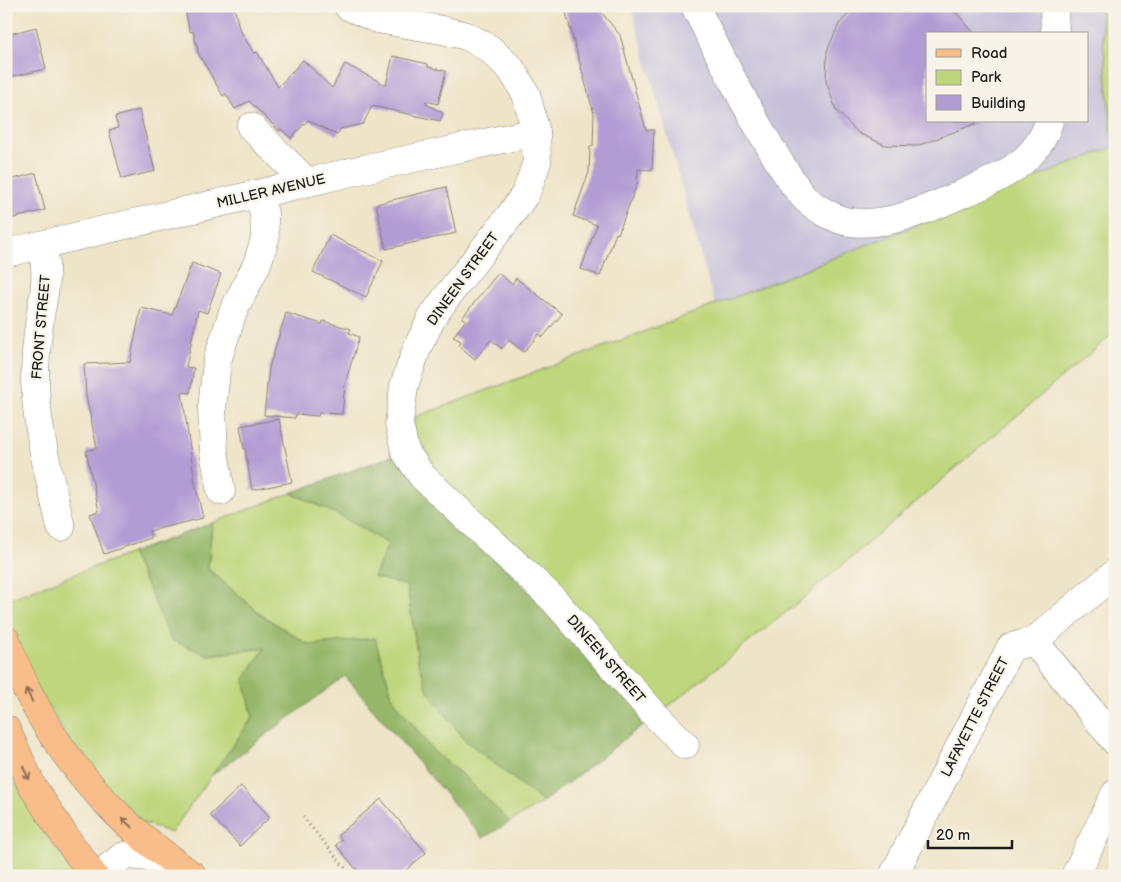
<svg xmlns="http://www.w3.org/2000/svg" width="1121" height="882" viewBox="0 0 1121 882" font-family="'Balsamiq Sans',sans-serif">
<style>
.industrial{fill:#c6c0da;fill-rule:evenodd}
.green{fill:#bed67b;stroke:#6d794c}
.forest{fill:#96b76b;stroke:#596a44}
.building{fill:#b29cd4}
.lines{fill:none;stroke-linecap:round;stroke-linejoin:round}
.minor-casing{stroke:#858072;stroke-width:29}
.major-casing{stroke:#858072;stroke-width:29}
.path{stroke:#858072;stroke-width:3;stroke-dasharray:1 4;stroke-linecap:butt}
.minor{stroke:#fff;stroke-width:28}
.major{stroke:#f8bd89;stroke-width:28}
.oneway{stroke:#8a6c52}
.labels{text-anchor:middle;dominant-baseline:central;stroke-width:4.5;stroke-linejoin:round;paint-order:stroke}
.street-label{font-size:14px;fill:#1c1c1c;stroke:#f7f3e8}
</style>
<rect width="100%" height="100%" fill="#f7f3e8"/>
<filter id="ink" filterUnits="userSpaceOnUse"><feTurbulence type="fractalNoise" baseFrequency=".02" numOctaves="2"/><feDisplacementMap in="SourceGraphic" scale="10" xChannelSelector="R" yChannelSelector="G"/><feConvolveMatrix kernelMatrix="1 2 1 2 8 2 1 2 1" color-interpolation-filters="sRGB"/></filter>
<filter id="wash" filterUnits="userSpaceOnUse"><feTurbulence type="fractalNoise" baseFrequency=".0096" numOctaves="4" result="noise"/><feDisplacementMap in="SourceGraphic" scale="20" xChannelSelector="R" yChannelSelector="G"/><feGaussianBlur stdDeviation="1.12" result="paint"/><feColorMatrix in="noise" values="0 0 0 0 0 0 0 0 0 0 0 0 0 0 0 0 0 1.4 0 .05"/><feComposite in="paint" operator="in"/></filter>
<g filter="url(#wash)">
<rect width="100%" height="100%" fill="#eee4c7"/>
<!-- industrial -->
<path class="industrial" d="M631,6h469l14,141 -399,158zM927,34h160v87h-160z"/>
<!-- green -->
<g class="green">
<polygon points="1100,6 1115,6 1115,332 799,602 660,713 412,448 415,417 715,305 1113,147"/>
<polygon points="291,493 341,516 388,544 407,586 418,660 464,739 543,802 510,822 466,778 434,752 393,699 375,639 309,645 263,616 208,569 212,523"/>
<polygon points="131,553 150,591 208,655 265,648 244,679 253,717 171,833 116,813 6,640 6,600"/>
<polygon points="10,775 46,835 76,876 6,876 6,783"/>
</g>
<!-- forest -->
<g class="forest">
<polygon points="397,454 548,612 649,720 543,802 464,739 428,691 418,660 407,586 374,577 388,544 341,516 291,493"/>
<polygon points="212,523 208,569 263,616 309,645 375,638 393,699 434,752 466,778 510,822 483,838 345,676 212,775 253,717 244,679 265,648 208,655 171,640 150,591 131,553"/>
</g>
<g id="blocks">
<!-- building -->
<g class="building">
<polygon points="184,6 234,6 239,28 254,54 257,52 278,87 303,60 332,88 345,64 386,85 393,56 428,64 428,67 446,71 438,104 426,101 426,104 443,113 440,121 372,106 363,124 340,129 337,135 308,120 291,138 281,129 279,131 249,101 235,109 226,94 223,96 199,55 193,31 190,32"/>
<polygon points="564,6 596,6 620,35 646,130 654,130 652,170 638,169 637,184 618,234 616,233 600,276 581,269 597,225 573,216 589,172 590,146 593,146 594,114"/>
<polygon points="856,6 950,6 975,34 927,34 927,121 976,121 977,123 917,146 885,145 858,133 836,110 826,81 827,51 839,24"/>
<polygon points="36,27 46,69 6,78 6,35"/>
<polygon points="139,110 155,171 122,179 109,131 118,128 115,117"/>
<polygon points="36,173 45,210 6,220 6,181"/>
<polygon points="446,187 456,233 386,249 376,204"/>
<polygon points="330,235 383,261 366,297 313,272"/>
<polygon points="192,263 221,274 207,313 198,310 186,367 194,368 190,393 182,392 195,483 203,518 149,531 151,538 104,554 90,514 99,511 86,451 97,448 86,396 84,364 130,362 141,308 172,315"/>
<polygon points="498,273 512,284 516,278 562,314 543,337 539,334 524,352 509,340 502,349 491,340 475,359 459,346 461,341 453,337 466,320 462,318"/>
<polygon points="286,313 322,324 323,321 351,329 349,333 359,337 345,384 342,414 319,413 318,416 296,414 295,418 264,415 269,368"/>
<polygon points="279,419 292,482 252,490 245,448 244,449 240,426"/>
<polygon points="241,786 270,817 240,846 210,815"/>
<polygon points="381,799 426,853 399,876 362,876 336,845 342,840 338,835"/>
</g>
</g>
</g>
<g filter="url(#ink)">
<use href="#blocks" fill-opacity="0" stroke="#858072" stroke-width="1"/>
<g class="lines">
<defs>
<g id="minor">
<polyline points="348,6 377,19 442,30 467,36 490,49 511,69 526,94 536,132 537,162 526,193 509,217 454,287 433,316 417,348 404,386 399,424 405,451 422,476 553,599 655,715 685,745"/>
<path d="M695,6c23,46 46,93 73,137 11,19 22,38 36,54 8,9 33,24 46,25 39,5 77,-13 112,-28 36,-15 76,-32 87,-73"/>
<polyline points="1054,6 1055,34"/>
<polyline points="251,127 307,182"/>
<path d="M43,245c2,13 3,25 2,38 0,12 -4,23 -5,34 -3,21 -5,41 -5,62 1,50 15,99 26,148"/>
<polyline points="6,253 377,166 536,132"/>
<polyline points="221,491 214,452 212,409 217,361 233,312 257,264 265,239 264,214 259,194"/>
<polyline points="1034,641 1115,741"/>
<polyline points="102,876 109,867 122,857 131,855 156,858 179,871"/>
<polyline points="893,876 1011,647 1034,641 1115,573"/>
<polyline points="1075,876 1115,794"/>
</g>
<g id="major">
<path d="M6,640c24,68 59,121 110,173 23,23 50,43 77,63"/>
<polyline points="6,729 32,786 66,838 94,876"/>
</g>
</defs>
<!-- minor casing -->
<use href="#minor" class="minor-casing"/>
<!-- major casing -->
<use href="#major" class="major-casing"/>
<!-- path -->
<polyline class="path" points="303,817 352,876"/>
<!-- minor -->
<use href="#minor" class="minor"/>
<!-- major -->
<use href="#major" class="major"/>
</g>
<!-- one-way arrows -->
<defs><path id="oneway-shaft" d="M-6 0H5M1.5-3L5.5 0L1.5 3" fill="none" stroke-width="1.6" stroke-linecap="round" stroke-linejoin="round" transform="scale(1.25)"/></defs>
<g class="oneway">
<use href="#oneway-shaft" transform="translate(29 695) rotate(-116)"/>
<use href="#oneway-shaft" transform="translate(26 773) rotate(65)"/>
<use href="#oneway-shaft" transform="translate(127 823) rotate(-138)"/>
</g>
</g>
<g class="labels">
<!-- street labels -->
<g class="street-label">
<text transform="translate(271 191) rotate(-13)">MILLER AVENUE</text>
<text transform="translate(463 279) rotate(-54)">DINEEN STREET</text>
<text transform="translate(41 327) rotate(-85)">FRONT STREET</text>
<text transform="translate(606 659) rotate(49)">DINEEN STREET</text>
<text transform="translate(975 717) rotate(-63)">LAFAYETTE STREET</text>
</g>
</g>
<!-- margin -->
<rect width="1121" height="882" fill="none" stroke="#f7f3e8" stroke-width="25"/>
<!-- legend -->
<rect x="926" y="32" width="162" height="90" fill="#f7f3e8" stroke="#9f9d96"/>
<rect x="936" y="49" width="25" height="8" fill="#f8bd89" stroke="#9f9d96"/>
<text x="971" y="58" font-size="15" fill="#1c1c1c">Road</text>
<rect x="936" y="70" width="25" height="15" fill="#bed67b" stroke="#9f9d96"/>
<text x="971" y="82" font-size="15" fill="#1c1c1c">Park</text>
<rect x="936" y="95" width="25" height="15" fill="#b29cd4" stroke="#9f9d96"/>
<text x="971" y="108" font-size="15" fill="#1c1c1c">Building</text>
<!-- scale -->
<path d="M928 840v8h84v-8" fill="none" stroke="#1c1c1c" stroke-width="2.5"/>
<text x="936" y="840" font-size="15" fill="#1c1c1c" stroke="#f7f3e8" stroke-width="4" paint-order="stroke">20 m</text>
</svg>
